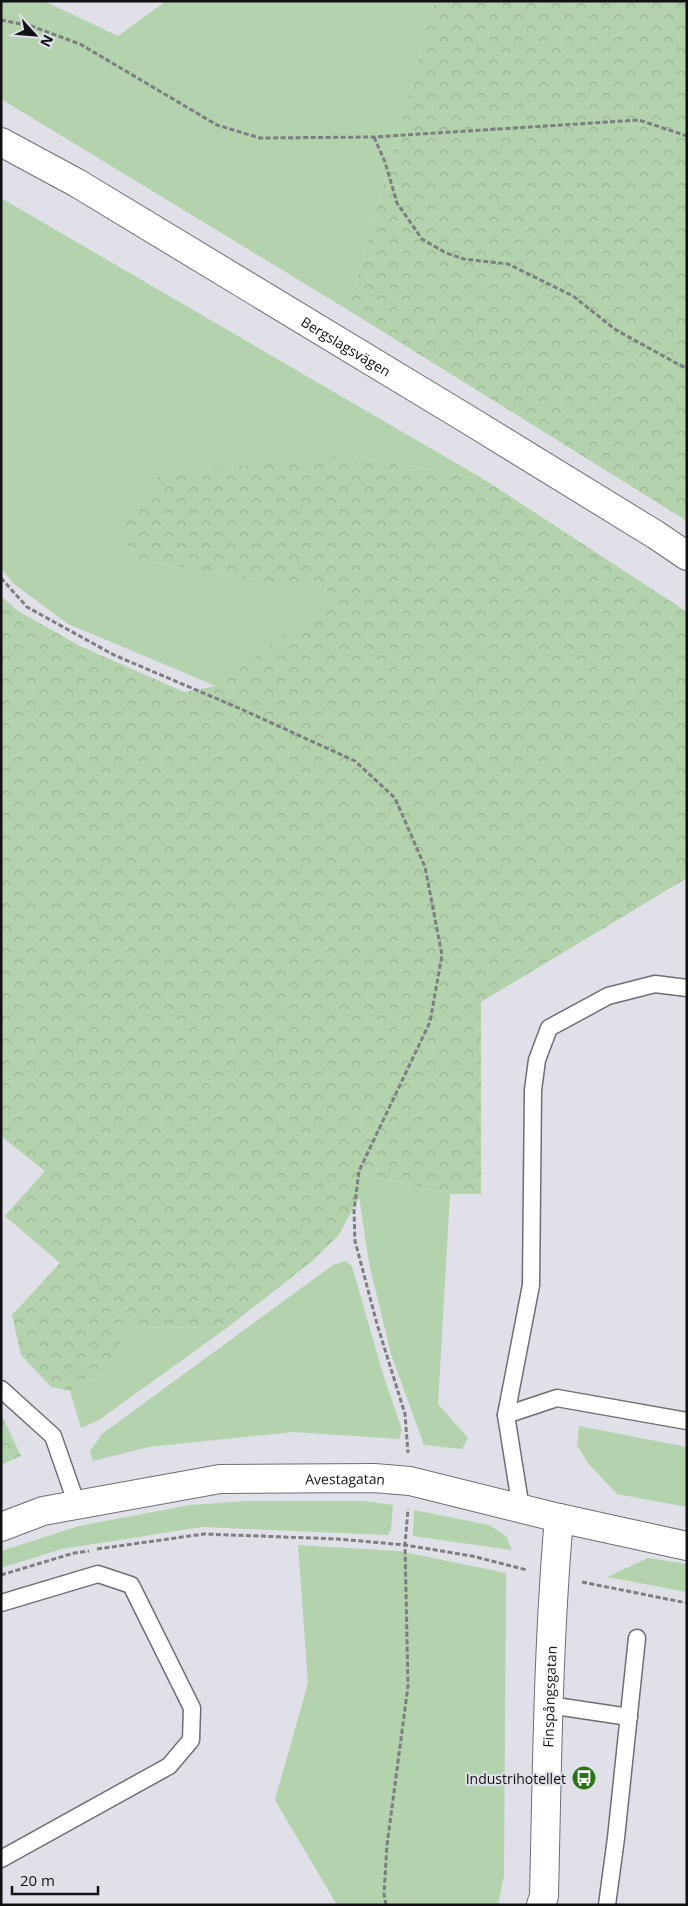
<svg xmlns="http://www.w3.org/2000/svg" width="688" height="1906" viewBox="0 0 688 1906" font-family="'Open Sans',sans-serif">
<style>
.green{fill:#b2d3ab}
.forest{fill:url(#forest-crowns)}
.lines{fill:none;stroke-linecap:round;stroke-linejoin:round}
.lane-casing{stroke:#6e6e76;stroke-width:19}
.street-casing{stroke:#6e6e76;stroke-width:30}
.secondary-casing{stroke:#6e6e76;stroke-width:30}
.path{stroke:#7d7d83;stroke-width:3;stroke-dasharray:5 2.5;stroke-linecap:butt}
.lane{stroke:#fff;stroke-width:16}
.street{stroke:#fff;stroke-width:28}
.secondary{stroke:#fff;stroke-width:28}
.labels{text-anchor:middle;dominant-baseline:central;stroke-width:4;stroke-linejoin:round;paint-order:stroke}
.street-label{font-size:14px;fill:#111114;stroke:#e0e0e9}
.poi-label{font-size:14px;fill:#111114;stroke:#e0e0e9;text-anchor:end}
</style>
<defs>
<pattern id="forest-crowns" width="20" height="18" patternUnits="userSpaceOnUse" patternTransform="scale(1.25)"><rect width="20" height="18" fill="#b2d3ab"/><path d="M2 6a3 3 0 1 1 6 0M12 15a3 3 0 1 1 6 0" fill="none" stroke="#98b492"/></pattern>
</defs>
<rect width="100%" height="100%" fill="#e0e0e9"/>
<!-- green -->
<g class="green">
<polygon points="1,1 44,1 118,36 166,1 435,1 348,310 1,99"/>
<polygon points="1,198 485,480 345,455 132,559 342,594 216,686 68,624 14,584 1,568"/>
<polygon points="370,1176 450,1194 438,1404 468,1438 462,1449 424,1445 391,1354 369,1263 359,1196"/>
<polygon points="345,1261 352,1266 383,1374 402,1430 399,1439 293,1432 148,1447 93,1461 90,1451 102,1434 333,1265"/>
<polygon points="228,1327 99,1420 81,1428 70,1391 105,1373 128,1328"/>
<polygon points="579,1426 687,1447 687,1507 617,1494 588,1463 577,1445"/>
<polygon points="248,1501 365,1501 393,1505 391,1530 388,1535 202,1527 62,1549 1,1568 1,1551 79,1526 190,1505"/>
<polygon points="414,1510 489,1525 506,1536 512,1550 413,1536"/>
<polygon points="298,1545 399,1551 506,1573 504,1876 498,1905 337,1905 275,1800 308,1683"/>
<polygon points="648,1558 687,1564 687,1592 607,1577"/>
</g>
<!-- forest -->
<g class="forest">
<polygon points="435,1 687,1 687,521 348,310"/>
<polygon points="345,455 485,480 687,612 687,878 481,1002 481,1194 450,1194 371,1176 338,1236 311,1262 228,1327 128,1328 105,1373 70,1391 51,1387 21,1355 12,1315 60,1263 5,1216 45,1171 1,1136 1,596 18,611 80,646 184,692 216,686 341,594 132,559 121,526 161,474"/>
<polygon points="1,1414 21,1456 1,1465"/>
</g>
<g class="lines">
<defs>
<g id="lane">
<polyline points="1,1389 53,1436 77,1505"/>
<polyline points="506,1415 557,1398 687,1421"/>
<polyline points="521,1509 506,1415 531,1285 533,1090 537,1060 549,1028 608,996 655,984 687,988"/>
<polyline points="1,1603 98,1574 131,1585 192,1708 191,1740 169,1766 1,1859"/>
<polyline points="549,1705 629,1717"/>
<polyline points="607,1905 616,1838 637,1638"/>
</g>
<g id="street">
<path id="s1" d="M541,1905l3,-9c3,-126 4,-252 15,-378"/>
</g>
<g id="secondary">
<path id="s2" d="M1,142l76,41 395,239 184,113 31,21"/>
<path id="s3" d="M1,1527l42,-16 177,-32 154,-1 36,3 149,37 128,28"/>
</g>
</defs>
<!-- lane casing -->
<use href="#lane" class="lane-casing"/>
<!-- street casing -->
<use href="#street" class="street-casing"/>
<!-- secondary casing -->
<use href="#secondary" class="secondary-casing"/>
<!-- path -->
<g class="path">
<polyline points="1,20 31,26 80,44 217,125 260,138 374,137 639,120 687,136"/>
<polyline points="374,137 385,162 397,203 422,239 446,253 464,259 508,264 573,296 616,330 687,369"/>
<polyline points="1,578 27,607 114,655 241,709 355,761 395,798 425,867 442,955 430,1022 359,1171 354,1211 355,1241 377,1324 405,1414 408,1453"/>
<polyline points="97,1549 204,1534 338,1539 405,1545 472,1556 527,1570"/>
<polyline points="1,1575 74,1553 89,1551"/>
<polyline points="582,1582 687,1603"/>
<polyline points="386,1905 384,1894 387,1845 408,1686 405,1545 408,1509"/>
</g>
<!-- lane -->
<use href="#lane" class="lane"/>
<!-- street -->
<use href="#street" class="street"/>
<!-- secondary -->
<use href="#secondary" class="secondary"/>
</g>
<!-- icons -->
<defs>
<symbol id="bus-disc" viewBox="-11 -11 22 22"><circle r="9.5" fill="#2a7418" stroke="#e0e0e9"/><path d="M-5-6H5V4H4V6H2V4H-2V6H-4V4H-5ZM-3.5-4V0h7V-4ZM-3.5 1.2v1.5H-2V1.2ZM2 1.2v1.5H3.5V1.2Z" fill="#fff"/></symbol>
</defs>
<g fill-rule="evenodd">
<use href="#bus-disc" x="570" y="1764" width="28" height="28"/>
</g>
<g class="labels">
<!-- street labels -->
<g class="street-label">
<text stroke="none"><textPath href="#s2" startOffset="401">Bergslagsvägen</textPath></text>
<text stroke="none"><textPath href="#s3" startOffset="350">Avestagatan</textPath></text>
<text stroke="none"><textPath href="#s1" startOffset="209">Finspångsgatan</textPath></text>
</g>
<!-- poi labels -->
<g class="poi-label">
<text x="566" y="1778">Industrihotellet</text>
</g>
</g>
<!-- border -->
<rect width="688" height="1906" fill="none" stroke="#111114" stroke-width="5"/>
<!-- north arrow -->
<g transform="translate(35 35) rotate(116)" stroke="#e0e0e9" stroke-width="4" paint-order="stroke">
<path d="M0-4L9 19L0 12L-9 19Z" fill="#111114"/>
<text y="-8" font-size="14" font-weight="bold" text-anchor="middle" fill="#111114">N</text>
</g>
<!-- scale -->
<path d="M12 1886v8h86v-8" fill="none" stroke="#111114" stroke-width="2.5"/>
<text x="20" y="1886" font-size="15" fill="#111114" stroke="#e0e0e9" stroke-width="4" paint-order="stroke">20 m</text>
</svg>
